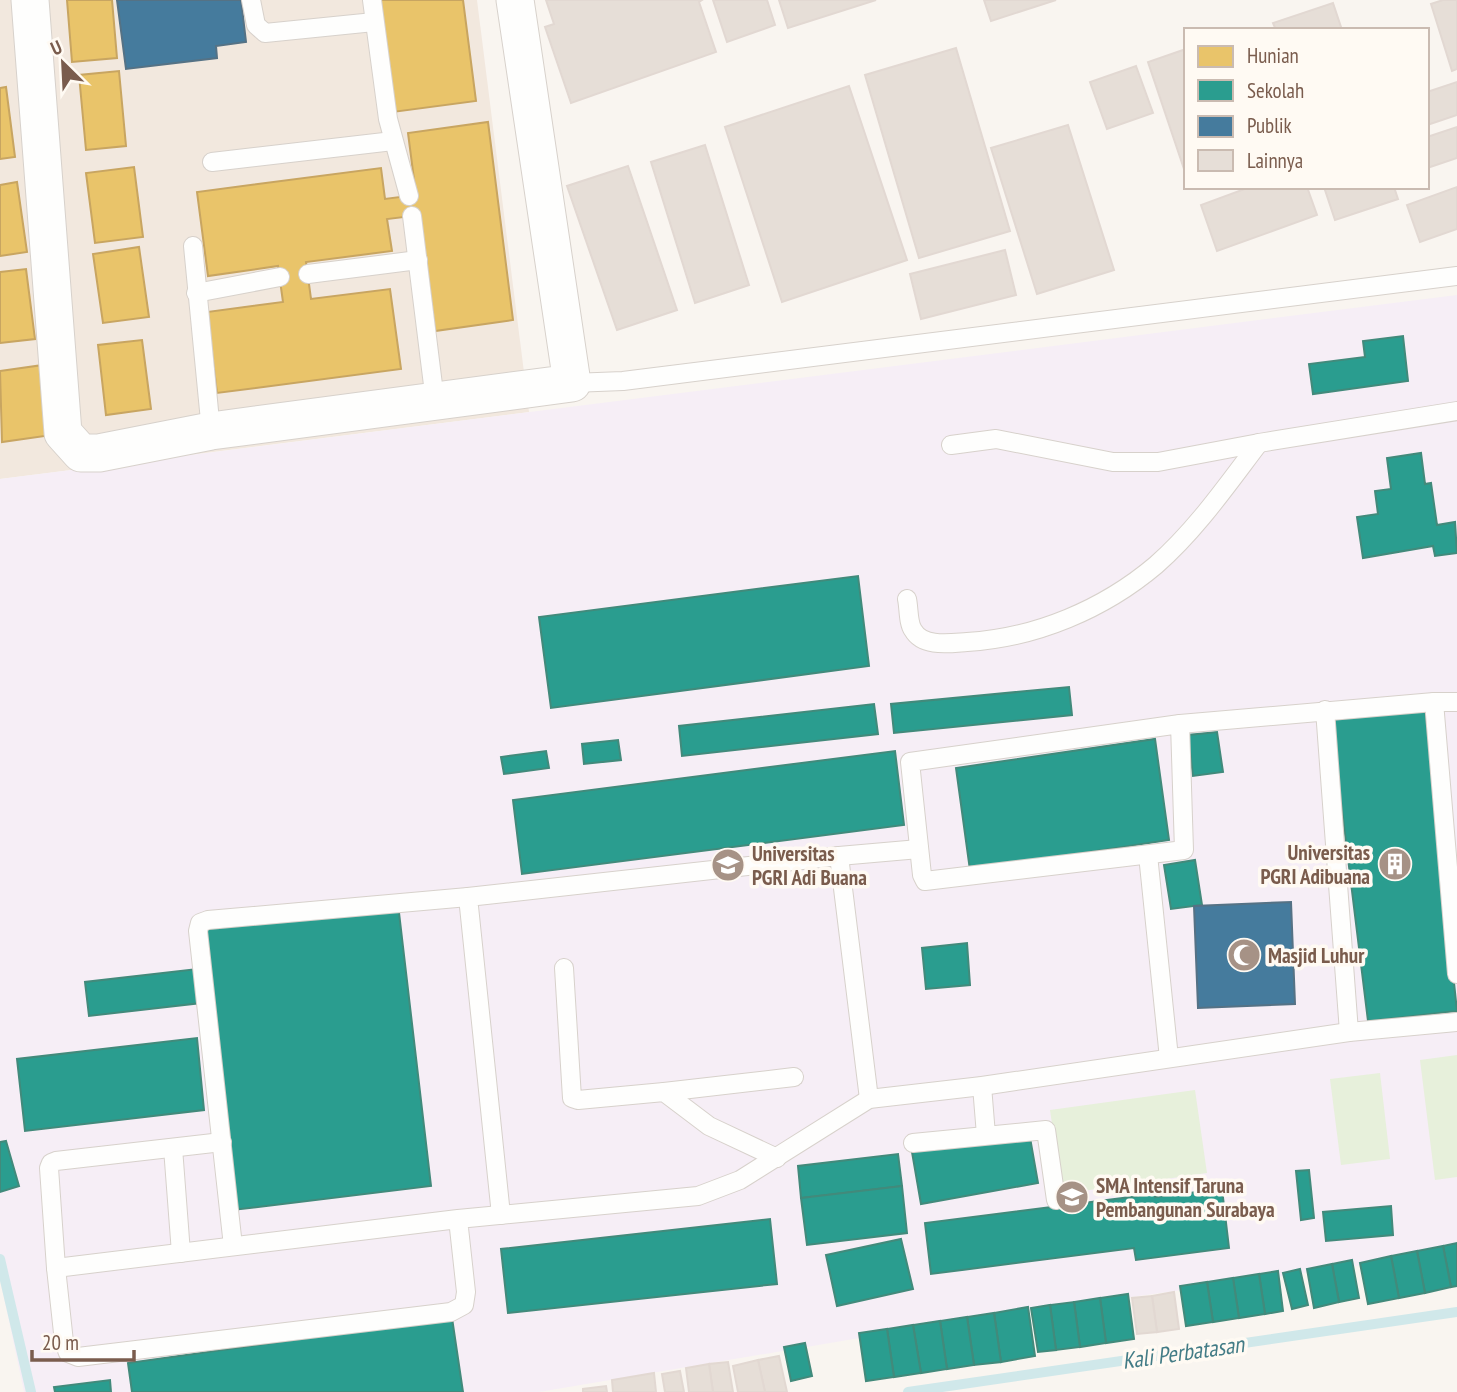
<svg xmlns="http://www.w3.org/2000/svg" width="1457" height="1392" viewBox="0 0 1457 1392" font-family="'PT Sans Narrow',sans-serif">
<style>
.residential{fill:#f2e8de}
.education{fill:#f6eef6}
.green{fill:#e7f0db}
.homes{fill:#e9c46a;stroke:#c8a561;stroke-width:2}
.schools{fill:#2a9d8f;stroke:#428a7b;stroke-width:2}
.public{fill:#457b9d;stroke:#557285;stroke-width:2}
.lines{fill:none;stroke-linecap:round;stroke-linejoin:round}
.stream{stroke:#d0e8ea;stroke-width:10}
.building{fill:#e6ded7;stroke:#e2d8d2;stroke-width:2}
.lane-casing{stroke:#d7d1cb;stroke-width:20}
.street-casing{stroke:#d7d1cb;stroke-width:39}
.lane{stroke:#fefefd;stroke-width:18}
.street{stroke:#fefefd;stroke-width:37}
.labels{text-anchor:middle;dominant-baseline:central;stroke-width:7;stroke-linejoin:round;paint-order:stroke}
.poi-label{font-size:21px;font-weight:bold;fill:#7a5c4d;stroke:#fffaf3;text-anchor:start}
.water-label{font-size:23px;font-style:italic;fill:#437c86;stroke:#fffaf3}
</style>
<rect width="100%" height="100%" fill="#f9f5f0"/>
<!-- residential -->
<polygon class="residential" points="0,0 477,0 529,412 0,479"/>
<!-- education -->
<polygon class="education" points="1457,295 1457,1252 966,1320 539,1392 24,1392 0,1279 0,479"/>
<!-- green -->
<g class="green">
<polygon points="1457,1055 1457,1177 1435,1180 1420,1060"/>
<polygon points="1380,1073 1390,1159 1341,1165 1330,1079"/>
<polygon points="1195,1090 1207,1173 1062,1194 1050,1110"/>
</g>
<!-- homes -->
<g class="homes">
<polygon points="67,0 112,0 117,58 72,62"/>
<polygon points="378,0 463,0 476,101 393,112"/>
<polygon points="119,71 126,146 86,150 79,75"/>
<polygon points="6,87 15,157 0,159 0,88"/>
<polygon points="488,122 513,320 435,331 420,215 387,219 392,251 306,262 311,299 390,289 401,369 217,393 207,312 283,302 278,266 208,276 197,192 381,168 385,199 416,195 408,133"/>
<polygon points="134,167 143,237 95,243 86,173"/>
<polygon points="17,182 27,252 0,256 0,185"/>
<polygon points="139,247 149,317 103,323 93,254"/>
<polygon points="26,269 35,339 0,343 0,272"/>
<polygon points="142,340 151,409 106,415 98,345"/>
<polygon points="43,365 52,435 2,442 0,371"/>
</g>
<!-- schools -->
<g class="schools">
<polygon points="1403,336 1408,381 1313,394 1309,364 1365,357 1363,341"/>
<polygon points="1421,453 1425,484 1431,483 1437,525 1455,522 1457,553 1435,556 1433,546 1363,558 1357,517 1378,514 1375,491 1391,489 1387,458"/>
<polygon points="858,576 869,666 551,708 539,617"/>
<polygon points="1069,687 1072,715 894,733 891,704"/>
<polygon points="874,704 878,734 682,756 679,726"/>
<polygon points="1425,708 1457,1011 1368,1021 1331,720"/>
<polygon points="1217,732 1223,772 1193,776 1188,735"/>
<polygon points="1155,739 1169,840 970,870 956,768"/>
<polygon points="618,740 621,760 584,764 582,744"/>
<polygon points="546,751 549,768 504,774 501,757"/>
<polygon points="895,751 904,825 522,874 513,800"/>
<polygon points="1195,860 1202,905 1171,909 1164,865"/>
<polygon points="398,904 431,1186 233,1210 201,927"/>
<polygon points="967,943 970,985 926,989 922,948"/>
<polygon points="197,969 201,1003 89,1016 85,982"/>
<polygon points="197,1038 204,1110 25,1131 17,1059"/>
<polygon points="1029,1132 1038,1183 921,1204 912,1152"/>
<polygon points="6,1141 19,1186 0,1192 0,1142"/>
<polygon points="898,1154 902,1186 801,1198 798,1166"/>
<polygon points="1309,1170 1314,1218 1301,1220 1296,1171"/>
<polygon points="902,1186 907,1233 807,1245 801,1198"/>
<polygon points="1222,1189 1229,1248 1136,1260 1134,1248 931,1274 925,1223 1155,1194 1155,1197"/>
<polygon points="1391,1206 1393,1235 1326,1241 1323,1212"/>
<polygon points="770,1219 777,1284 508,1313 501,1249"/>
<polygon points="901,1239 913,1289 837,1306 826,1255"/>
<polygon points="1457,1243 1457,1286 1451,1287 1443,1246"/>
<polygon points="1443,1246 1451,1287 1425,1293 1417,1251"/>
<polygon points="1417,1251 1425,1293 1399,1298 1391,1256"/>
<polygon points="1391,1256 1399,1298 1368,1304 1360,1263"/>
<polygon points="1352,1260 1359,1298 1339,1302 1332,1264"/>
<polygon points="1332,1264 1339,1302 1314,1308 1307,1269"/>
<polygon points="1300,1269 1308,1305 1292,1309 1283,1273"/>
<polygon points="1278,1271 1283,1311 1265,1314 1259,1274"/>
<polygon points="1259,1274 1265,1314 1239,1318 1233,1278"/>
<polygon points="1233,1278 1239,1318 1213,1322 1207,1282"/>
<polygon points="1207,1282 1213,1322 1186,1326 1180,1286"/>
<polygon points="1128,1294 1134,1339 1106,1343 1100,1298"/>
<polygon points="1100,1298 1106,1343 1080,1347 1074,1302"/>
<polygon points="1074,1302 1080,1347 1056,1350 1050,1305"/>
<polygon points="1050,1305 1056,1350 1038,1352 1031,1308"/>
<polygon points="1028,1307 1035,1356 1001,1362 994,1313"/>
<polygon points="994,1313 1001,1362 974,1365 967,1317"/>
<polygon points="967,1317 974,1365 947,1369 940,1321"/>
<polygon points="452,1318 463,1392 132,1392 128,1363"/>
<polygon points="940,1321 947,1369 921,1373 913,1325"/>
<polygon points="913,1325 921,1373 894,1377 887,1329"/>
<polygon points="887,1329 894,1377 866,1381 859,1333"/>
<polygon points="805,1343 812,1376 791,1381 784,1347"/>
<polygon points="110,1380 111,1392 55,1392 54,1387"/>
</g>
<!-- public -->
<g class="public">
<polygon points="117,0 241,0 246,42 216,46 217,58 126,69"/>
<polygon points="1291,902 1295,1004 1198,1008 1194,906"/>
</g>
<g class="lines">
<!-- stream -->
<g class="stream">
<polyline points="0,1259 31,1392"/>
<polyline points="908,1392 1457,1312"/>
</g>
</g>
<!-- building -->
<g class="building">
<polygon points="546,0 702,0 699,2 716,52 571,103 545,27 554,24"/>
<polygon points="713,0 767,0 775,25 727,42"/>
<polygon points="779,0 876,0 788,28"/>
<polygon points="984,0 1056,0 991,21"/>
<polygon points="1443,0 1457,0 1457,69 1452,71 1431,4"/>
<polygon points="1333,3 1342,30 1276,30 1273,23"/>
<polygon points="956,48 1010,231 919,258 865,75"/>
<polygon points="1186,49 1186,175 1148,62"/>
<polygon points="1136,66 1153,113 1107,129 1090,82"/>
<polygon points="1457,82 1457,115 1427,125 1427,92"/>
<polygon points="849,86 907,260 782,302 725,127"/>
<polygon points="1068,125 1114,270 1037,294 991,148"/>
<polygon points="1457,127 1457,158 1427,168 1427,137"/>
<polygon points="705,145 749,285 695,303 651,162"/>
<polygon points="628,166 677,310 617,330 567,186"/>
<polygon points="1250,187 1307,187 1317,215 1217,251 1201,205"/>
<polygon points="1324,187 1394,187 1398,199 1335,220"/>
<polygon points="1457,187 1457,229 1420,242 1407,205"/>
<polygon points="1005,250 1016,295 921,319 910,274"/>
<polygon points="1174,1292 1179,1329 1157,1332 1152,1296"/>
<polygon points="1152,1296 1157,1332 1137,1334 1132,1298"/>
<polygon points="779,1356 787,1392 765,1392 758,1360"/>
<polygon points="758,1360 765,1392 738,1392 733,1366"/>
<polygon points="728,1362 733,1392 713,1392 709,1364"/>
<polygon points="709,1364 713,1392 689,1392 686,1368"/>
<polygon points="680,1371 684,1392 665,1392 662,1374"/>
<polygon points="654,1373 656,1392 613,1392 612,1380"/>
<polygon points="606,1386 607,1392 583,1392 583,1389"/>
</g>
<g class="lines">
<defs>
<g id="lane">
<polyline points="251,0 256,25 265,33 374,22"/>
<polyline points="372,0 388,119 409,196"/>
<polyline points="212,162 393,141"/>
<polyline points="412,216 435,401"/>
<polyline points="193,246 211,431"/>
<polyline points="308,274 418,260"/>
<polyline points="196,293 280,277"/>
<polyline points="572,383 623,381 1457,276"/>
<polyline points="951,445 996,439 1113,462 1158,462 1259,443 1457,411"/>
<path d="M907,599c2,9 1,24 6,31 10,18 38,13 54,12 69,-4 137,-33 189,-77 40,-35 71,-80 103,-122"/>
<polyline points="1457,702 1434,702 1457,974"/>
<polyline points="1325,710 1349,1032"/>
<polygon points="1180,724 1184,850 925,881 922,875 910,762"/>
<polyline points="1180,724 1434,702"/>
<polyline points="1148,855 1169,1058"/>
<polyline points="839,856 919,849"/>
<polyline points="564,968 572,1098 578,1100 664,1092 709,1126 777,1158"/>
<polyline points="982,1086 986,1135"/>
<polyline points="664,1092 794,1077"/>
<polyline points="913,1143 1046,1130 1056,1200"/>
<polyline points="173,1148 181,1253"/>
<polyline points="501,1215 468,897 839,856 869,1099"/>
<polyline points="458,1219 466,1292 464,1305 451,1312 78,1357 68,1353 64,1342 56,1268 458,1219 698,1196 740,1180 869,1099 982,1086 1349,1032 1457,1022"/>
<polyline points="233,1246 198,931 200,923 208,920 468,897"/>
<polyline points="56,1268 49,1168 51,1163 56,1161 222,1142"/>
</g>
<polyline id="street" points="30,0 63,433 81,453 99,453 211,431 572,383 515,0"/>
</defs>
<!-- lane casing -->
<use href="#lane" class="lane-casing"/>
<!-- street casing -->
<use href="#street" class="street-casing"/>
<!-- lane -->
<use href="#lane" class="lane"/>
<!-- street -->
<use href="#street" class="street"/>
</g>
<!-- icons -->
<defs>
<symbol id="building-disc" viewBox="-11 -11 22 22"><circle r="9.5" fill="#a69286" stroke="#fffaf3"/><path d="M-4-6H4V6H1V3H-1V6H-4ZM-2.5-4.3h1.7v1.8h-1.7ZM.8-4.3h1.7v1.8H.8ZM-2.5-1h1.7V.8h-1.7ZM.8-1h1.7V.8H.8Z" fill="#fff"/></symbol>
<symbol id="university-disc" viewBox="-11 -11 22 22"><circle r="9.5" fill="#a69286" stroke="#fffaf3"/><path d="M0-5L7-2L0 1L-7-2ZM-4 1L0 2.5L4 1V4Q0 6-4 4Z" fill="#fff"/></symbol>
<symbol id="mosque-disc" viewBox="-11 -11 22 22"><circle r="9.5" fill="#a69286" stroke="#fffaf3"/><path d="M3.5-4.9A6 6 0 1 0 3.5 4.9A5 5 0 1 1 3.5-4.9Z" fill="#fff"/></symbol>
<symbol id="school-disc" viewBox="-11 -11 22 22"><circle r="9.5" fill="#a69286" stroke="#fffaf3"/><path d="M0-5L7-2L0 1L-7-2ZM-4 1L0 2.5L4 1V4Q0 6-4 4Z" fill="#fff"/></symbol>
</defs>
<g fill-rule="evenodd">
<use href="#building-disc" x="1376" y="845" width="38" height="38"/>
<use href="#university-disc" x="709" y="846" width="38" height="38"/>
<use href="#mosque-disc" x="1225" y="936" width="38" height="38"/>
<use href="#school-disc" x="1053" y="1178" width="38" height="38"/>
</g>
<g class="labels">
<!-- poi labels -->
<g class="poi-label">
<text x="1370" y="852" text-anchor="end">Universitas<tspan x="1370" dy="24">PGRI Adibuana</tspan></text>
<text x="752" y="853">Universitas<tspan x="752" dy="24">PGRI Adi Buana</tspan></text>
<text x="1268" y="955">Masjid Luhur</text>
<text x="1096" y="1185">SMA Intensif Taruna<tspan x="1096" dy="24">Pembangunan Surabaya</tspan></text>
</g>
<!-- water labels -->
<g class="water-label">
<text transform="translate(1183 1352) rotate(-8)">Kali Perbatasan</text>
</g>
</g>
<!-- legend -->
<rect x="1184" y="28" width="245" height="161" fill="#fffaf3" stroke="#cabbb1" stroke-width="2"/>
<rect x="1198" y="46" width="35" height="21" fill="#e9c46a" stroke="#cabbb1" stroke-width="2"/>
<text x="1247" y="63" font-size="21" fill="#7a5c4d">Hunian</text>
<rect x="1198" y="80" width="35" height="21" fill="#2a9d8f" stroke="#cabbb1" stroke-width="2"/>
<text x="1247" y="98" font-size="21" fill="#7a5c4d">Sekolah</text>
<rect x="1198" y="116" width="35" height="21" fill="#457b9d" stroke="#cabbb1" stroke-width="2"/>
<text x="1247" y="133" font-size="21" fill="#7a5c4d">Publik</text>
<rect x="1198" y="150" width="35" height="21" fill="#e6ded7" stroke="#cabbb1" stroke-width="2"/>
<text x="1247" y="168" font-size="21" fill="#7a5c4d">Lainnya</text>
<!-- north arrow -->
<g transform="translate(63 63) rotate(336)" stroke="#fffaf3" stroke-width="5" paint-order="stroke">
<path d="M0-5L12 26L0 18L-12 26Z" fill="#7a5c4d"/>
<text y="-10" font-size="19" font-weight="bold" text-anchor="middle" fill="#7a5c4d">U</text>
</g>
<!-- scale -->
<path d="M32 1350v10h102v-10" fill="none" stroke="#7a5c4d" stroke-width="3.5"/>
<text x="42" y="1350" font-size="21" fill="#7a5c4d" stroke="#fffaf3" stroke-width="5" paint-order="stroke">20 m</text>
</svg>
